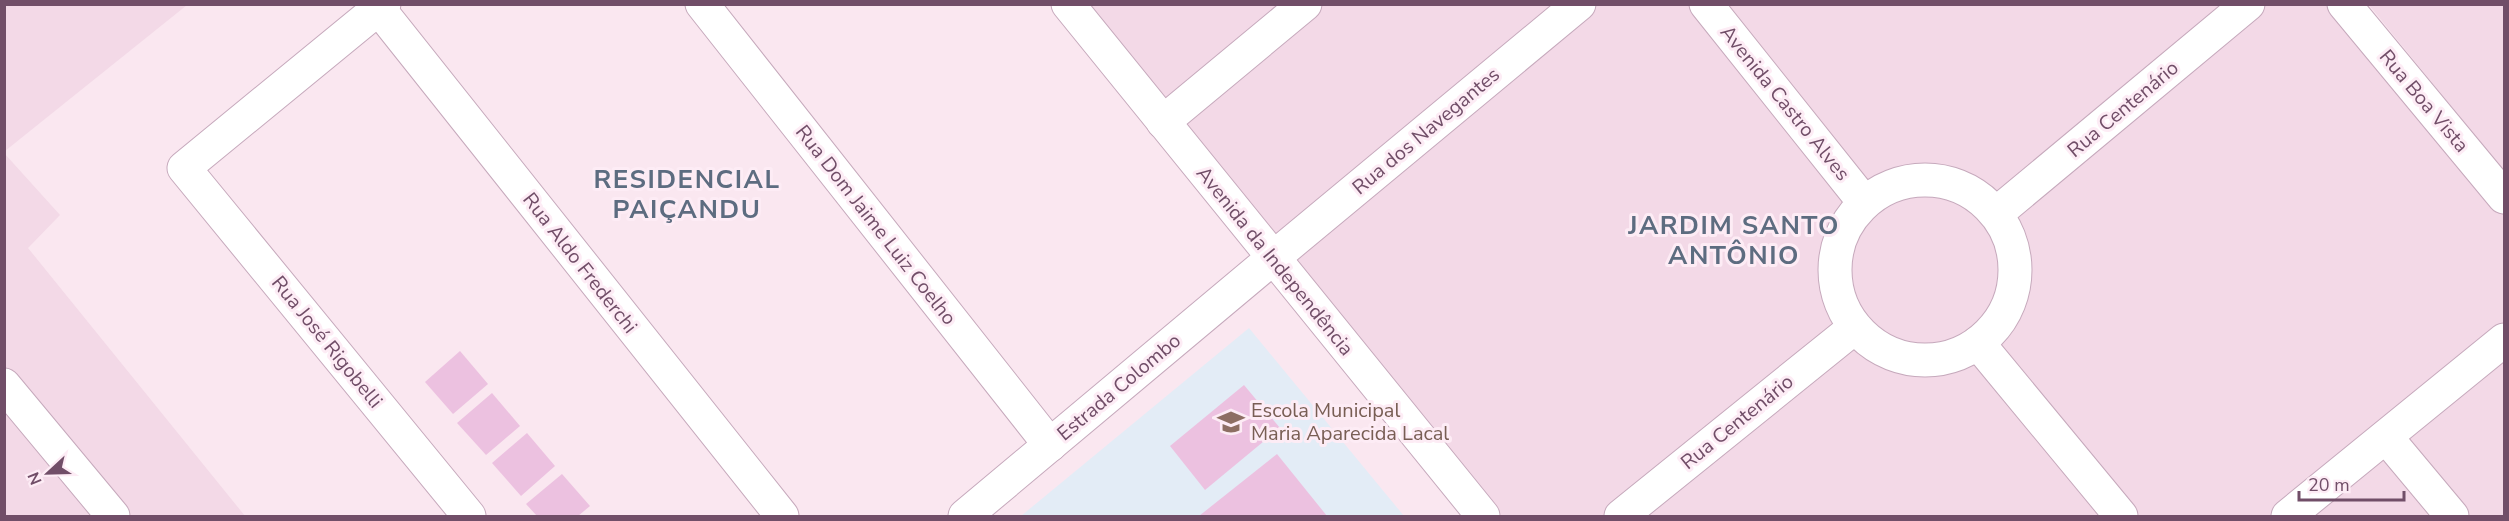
<svg xmlns="http://www.w3.org/2000/svg" width="2509" height="521" viewBox="0 0 2509 521" font-family="'Nunito Sans',sans-serif">
<style>
.residential{fill:#f3d9e7}
.education{fill:#e3ecf6}
.building{fill:#ecc1e0}
.lines{fill:none;stroke-linecap:round;stroke-linejoin:round}
.minor-casing{stroke:#c6a9bc;stroke-width:35}
.tertiary-casing{stroke:#c6a9bc;stroke-width:35}
.minor{stroke:#fff;stroke-width:33}
.tertiary{stroke:#fff;stroke-width:33}
.labels{text-anchor:middle;dominant-baseline:central;stroke-width:6;stroke-linejoin:round;paint-order:stroke}
.street-label{font-size:20px;fill:#714e68;stroke:#fdecf5}
.education-label{font-size:20px;fill:#785e54;stroke:#fdecf5;text-anchor:start}
.district-label{font-size:26px;font-weight:bold;letter-spacing:1.5px;fill:#5d6c80;stroke:#fdecf5}
</style>
<rect width="100%" height="100%" fill="#fae7f0"/>
<!-- residential -->
<g class="residential">
<polygon points="5,4 187,4 187,5 5,151"/>
<polygon points="1068,5 2349,5 2504,195 2504,516 1483,516"/>
<polygon points="2369,5 2504,5 2504,171"/>
<polygon points="4,153 60,215 28,248 245,516 5,516"/>
</g>
<!-- education -->
<polygon class="education" points="1249,328 1404,516 1021,516"/>
<!-- building -->
<g class="building">
<polygon points="460,351 488,384 453,414 425,382"/>
<polygon points="1244,385 1280,428 1205,490 1170,446"/>
<polygon points="492,393 520,426 486,455 457,423"/>
<polygon points="527,433 555,466 521,496 492,463"/>
<polygon points="1277,454 1327,516 1199,516"/>
<polygon points="562,474 590,506 578,516 537,516 526,504"/>
</g>
<g class="lines">
<defs>
<g id="minor">
<polyline points="384,4 184,168 469,516"/>
<polyline points="702,4 1050,445"/>
<polyline points="1706,4 1864,202"/>
<polyline points="2344,4 2504,197"/>
<polyline points="379,9 782,516"/>
<polyline points="1163,122 1305,4"/>
<circle cx="1925" cy="270" r="90"/>
<polyline points="1997,213 2248,4"/>
<polyline points="1978,343 2121,516"/>
<polyline points="4,385 113,516"/>
<polyline points="2386,437 2452,516"/>
<polyline points="965,516 1273,258 1579,4"/>
<polyline points="1621,516 1854,328"/>
<polyline points="2288,516 2504,340"/>
</g>
<polyline id="tertiary" points="1068,4 1483,516"/>
</defs>
<!-- minor casing -->
<use href="#minor" class="minor-casing"/>
<!-- tertiary casing -->
<use href="#tertiary" class="tertiary-casing"/>
<!-- minor -->
<use href="#minor" class="minor"/>
<!-- tertiary -->
<use href="#tertiary" class="tertiary"/>
</g>
<!-- icons -->
<defs>
<symbol id="school-bare" viewBox="-9 -9 18 18"><path d="M0-5L7-2L0 1L-7-2ZM-4 1L0 2.5L4 1V4Q0 6-4 4Z" fill="#8d6e63" stroke="#fdecf5" stroke-width="2.5" paint-order="stroke"/></symbol>
</defs>
<g fill-rule="evenodd">
<use href="#school-bare" x="1212" y="403" width="38" height="38"/>
</g>
<g class="labels">
<!-- street labels -->
<g class="street-label">
<text transform="translate(2424 101) rotate(50)">Rua Boa Vista</text>
<text transform="translate(1785 103) rotate(51)">Avenida Castro Alves</text>
<text transform="translate(2123 109) rotate(-40)">Rua Centenário</text>
<text transform="translate(1426 131) rotate(-40)">Rua dos Navegantes</text>
<text transform="translate(876 225) rotate(52)">Rua Dom Jaime Luiz Coelho</text>
<text transform="translate(1275 261) rotate(51)">Avenida da Independência</text>
<text transform="translate(580 263) rotate(52)">Rua Aldo Frederchi</text>
<text transform="translate(327 342) rotate(51)">Rua José Rigobelli</text>
<text transform="translate(1119 387) rotate(-40)">Estrada Colombo</text>
<text transform="translate(1737 422) rotate(-39)">Rua Centenário</text>
</g>
<!-- education labels -->
<g class="education-label">
<text x="1251" y="410">Escola Municipal<tspan x="1251" dy="23">Maria Aparecida Lacal</tspan></text>
</g>
<!-- district labels -->
<g class="district-label">
<text x="687" y="179">RESIDENCIAL<tspan x="687" dy="30">PAIÇANDU</tspan></text>
<text x="1734" y="225">JARDIM SANTO<tspan x="1734" dy="30">ANTÔNIO</tspan></text>
</g>
</g>
<!-- border -->
<rect width="2509" height="521" fill="none" stroke="#714e68" stroke-width="12"/>
<!-- north arrow -->
<g transform="translate(48 473) rotate(248)" stroke="#fdecf5" stroke-width="4.5" paint-order="stroke">
<path d="M0-4.5L10 22L0 15L-10 22Z" fill="#714e68"/>
<text y="-9" font-size="16" font-weight="bold" text-anchor="middle" fill="#714e68">N</text>
</g>
<!-- scale -->
<path d="M2299 491v9h105v-9" fill="none" stroke="#714e68" stroke-width="3"/>
<text x="2308" y="491" font-size="18" fill="#714e68" stroke="#fdecf5" stroke-width="4.5" paint-order="stroke">20 m</text>
</svg>
